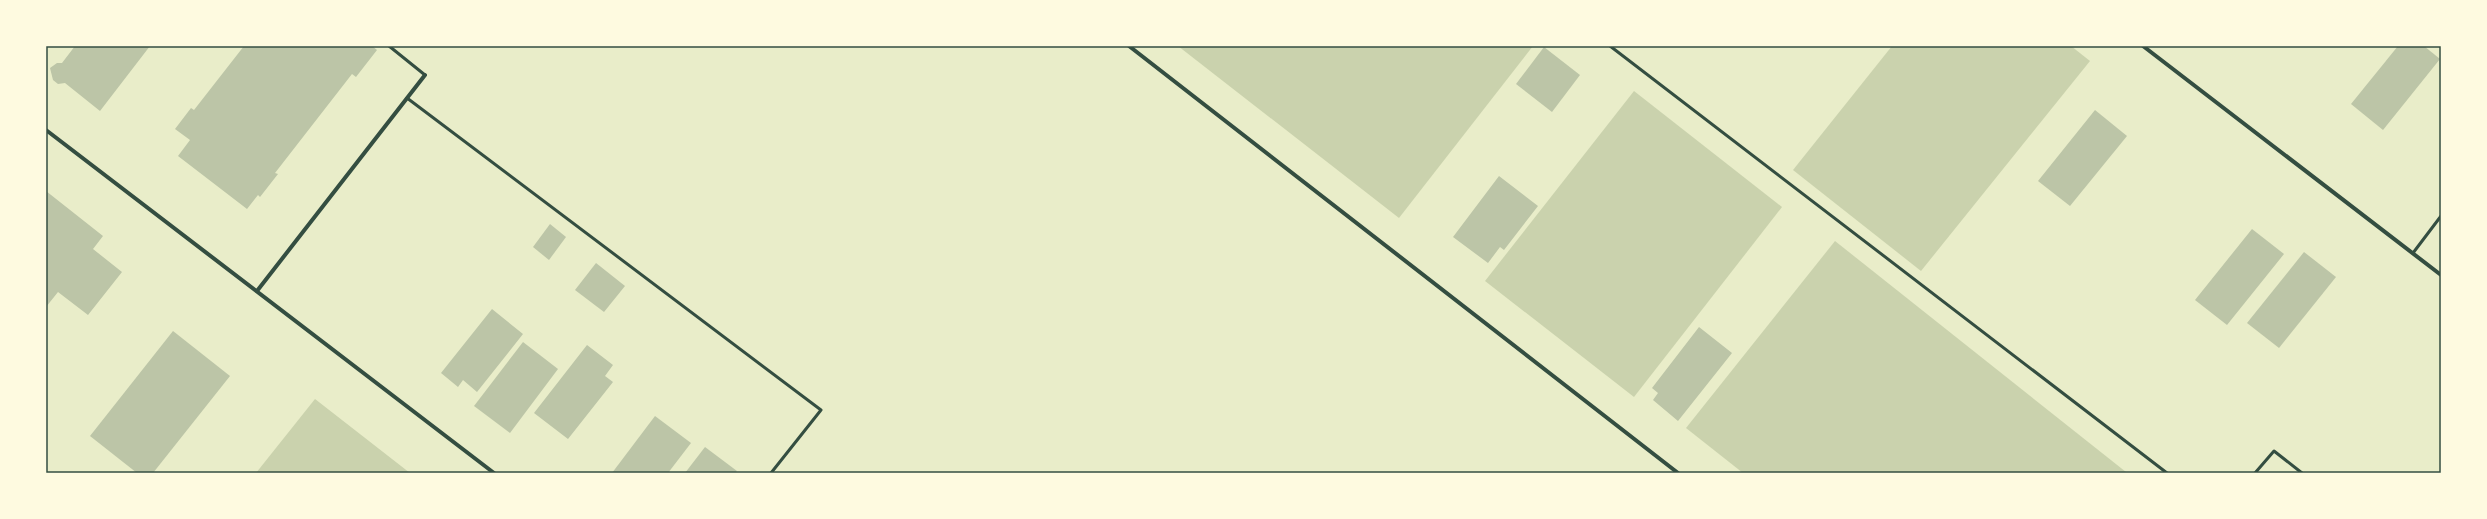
<svg xmlns="http://www.w3.org/2000/svg" width="2487" height="519" viewBox="0 0 2487 519" font-family="Lato,sans-serif">
<style>
.green{fill:#cad2ad}
.building{fill:#bcc5a7}
.lines{fill:none;stroke-linecap:round;stroke-linejoin:round}
.service{stroke:#344e41;stroke-width:3}
.minor{stroke:#344e41;stroke-width:4}
.neatline{fill:none;stroke:#344e41;stroke-width:1.5}
</style>
<rect width="100%" height="100%" fill="#e9edc9"/>
<!-- green -->
<g class="green">
<polygon points="1178,46 1533,46 1399,218"/>
<polygon points="1892,46 2071,46 2090,61 1921,271 1793,170"/>
<polygon points="1634,91 1782,207 1634,397 1485,281"/>
<polygon points="1835,241 2126,472 1743,473 1686,428"/>
<polygon points="315,399 410,473 256,473"/>
</g>
<!-- building -->
<g class="building">
<polygon points="75,46 150,46 100,111 65,83 58,84 53,80 50,68 57,63 62,63"/>
<polygon points="244,46 372,46 377,50 356,77 352,74 275,173 278,174 260,197 258,195 247,209 178,156 190,140 175,129 191,108 194,110"/>
<polygon points="2398,46 2424,46 2440,59 2383,130 2351,104"/>
<polygon points="1544,47 1580,75 1552,112 1516,84"/>
<polygon points="2095,110 2127,136 2070,206 2038,181"/>
<polygon points="1499,176 1538,206 1504,250 1500,247 1488,263 1453,237"/>
<polygon points="46,191 103,236 93,249 122,272 88,315 58,292 46,307"/>
<polygon points="550,224 566,237 549,260 533,247"/>
<polygon points="2252,229 2284,254 2227,325 2195,300"/>
<polygon points="2304,252 2336,277 2279,348 2247,323"/>
<polygon points="596,263 625,286 604,312 575,290"/>
<polygon points="492,309 523,334 477,392 463,380 458,387 441,373"/>
<polygon points="1699,327 1732,353 1678,421 1653,400 1658,393 1652,388"/>
<polygon points="173,331 230,376 153,473 137,473 90,436"/>
<polygon points="523,342 558,369 510,433 474,406"/>
<polygon points="587,345 613,365 605,376 613,382 568,439 534,413"/>
<polygon points="655,416 691,443 668,473 612,473"/>
<polygon points="705,447 737,471 735,473 685,473"/>
</g>
<g class="lines">
<!-- service -->
<g class="service">
<polyline points="389,46 425,75"/>
<polyline points="1610,46 2167,473"/>
<polyline points="407,98 821,410 771,473"/>
<polyline points="2413,253 2441,216"/>
<polyline points="2255,473 2274,451 2302,473"/>
</g>
<!-- minor -->
<g class="minor">
<polyline points="1129,46 1678,473"/>
<polyline points="2143,46 2441,275"/>
<polyline points="46,130 494,473"/>
<polyline points="257,291 425,75"/>
</g>
</g>
<!-- border -->
<rect width="2487" height="519" fill="none" stroke="#fefae0" stroke-width="94"/>
<rect x="47" y="47" width="2393" height="425" class="neatline"/>
</svg>
